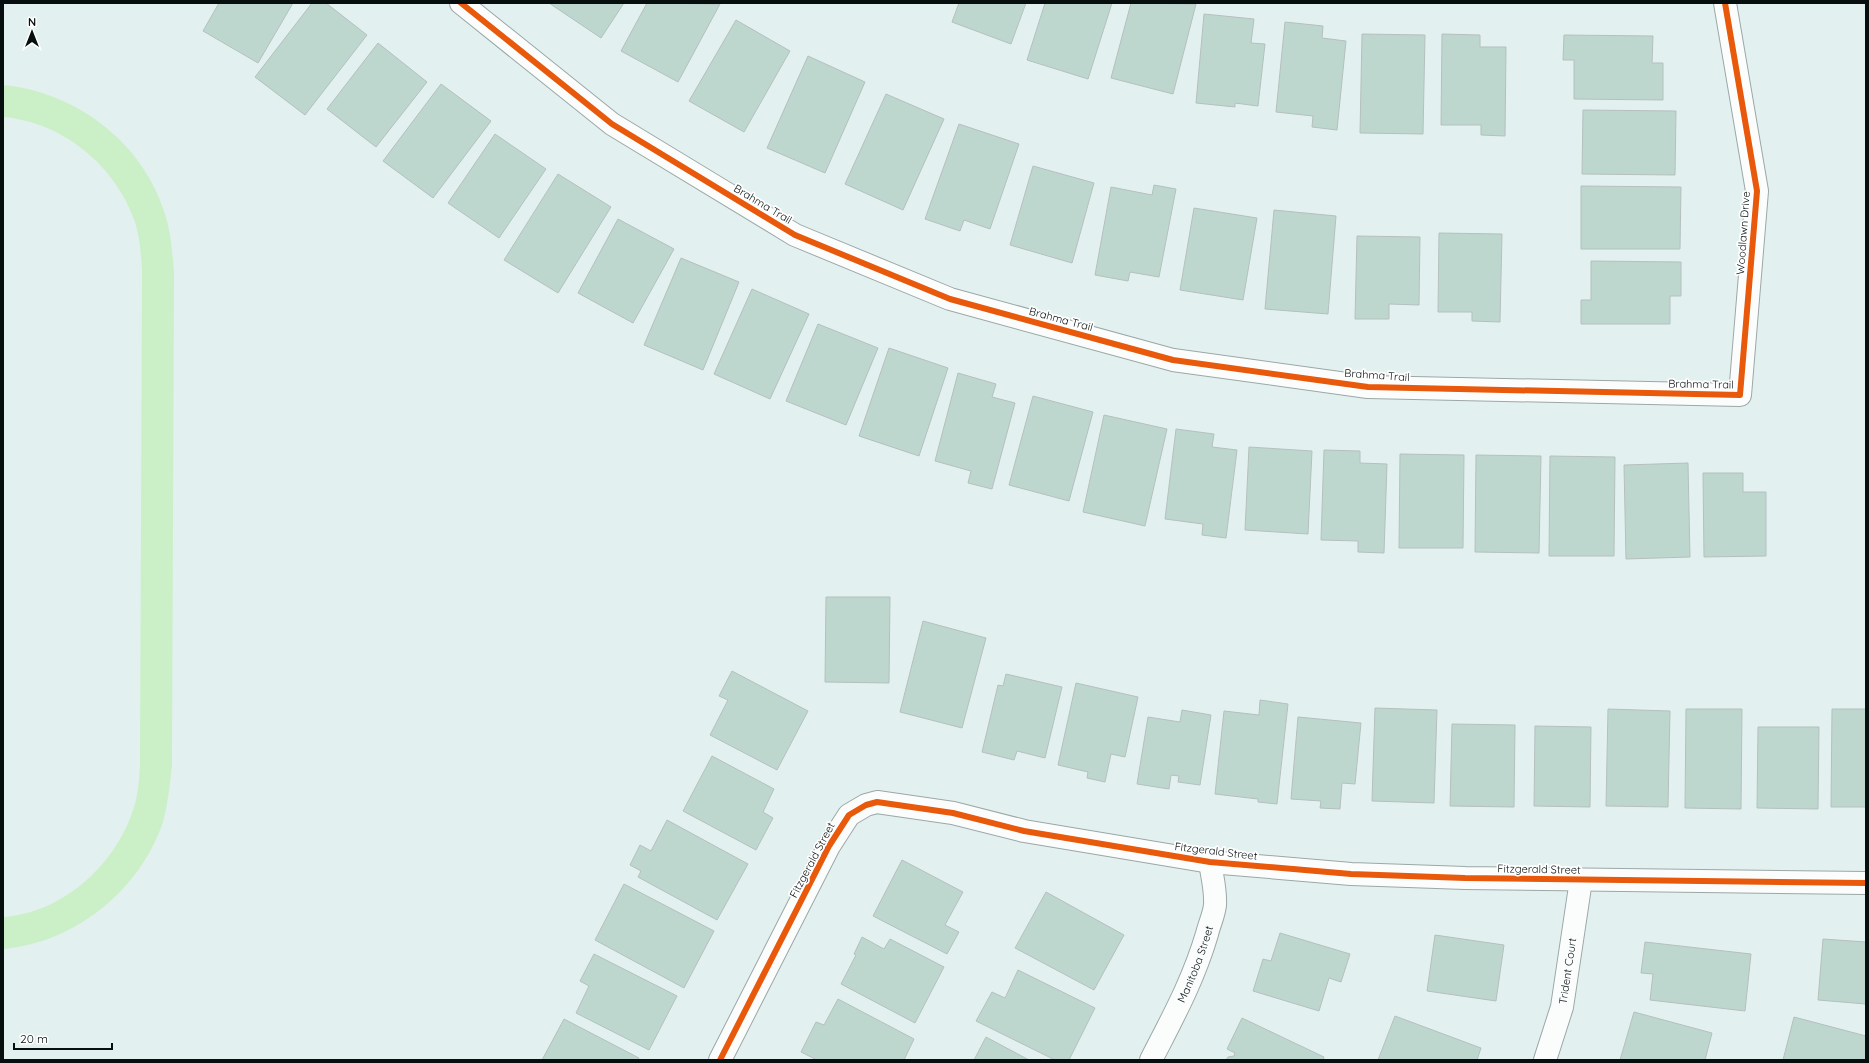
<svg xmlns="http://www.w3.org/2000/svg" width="1869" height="1063" viewBox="0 0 1869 1063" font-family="Quicksand,sans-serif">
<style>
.green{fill:#cbefc7}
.building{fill:#bdd7ce;stroke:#b5c0bd}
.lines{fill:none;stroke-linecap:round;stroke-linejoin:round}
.street-casing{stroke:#9ca7a6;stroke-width:24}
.street{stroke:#fbfdfd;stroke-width:22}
.cycleway-casing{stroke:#fff;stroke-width:8}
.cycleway{stroke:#e8590c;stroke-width:6}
.labels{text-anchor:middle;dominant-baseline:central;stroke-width:3.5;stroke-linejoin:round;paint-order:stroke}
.street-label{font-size:11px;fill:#060e0e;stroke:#fff}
</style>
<rect width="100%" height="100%" fill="#e2f1f0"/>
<!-- green -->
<path class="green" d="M3,85c73,7 140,57 162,129 6,18 7,37 9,57l-2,494c-2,19 -4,38 -9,57 -23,68 -88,121 -160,127v-32c59,-4 110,-50 129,-104 6,-15 7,-32 8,-48l2,-494c-1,-17 -2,-33 -7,-49 -19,-56 -72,-100 -132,-105z"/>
<!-- building -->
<g class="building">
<polygon points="219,3 293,3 258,63 203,31"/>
<polygon points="312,3 326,3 367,35 305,115 255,77"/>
<polygon points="549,3 624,3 601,38"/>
<polygon points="647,3 720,4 678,82 621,51"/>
<polygon points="959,3 1026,3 1011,44 952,22"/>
<polygon points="1045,3 1112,3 1088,79 1027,60"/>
<polygon points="1131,3 1196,4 1173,94 1111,78"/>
<polygon points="1204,14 1254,19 1251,43 1265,44 1258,106 1235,103 1235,107 1196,103"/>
<polygon points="736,20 790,51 744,132 689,101"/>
<polygon points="1285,22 1323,26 1322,38 1346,41 1337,130 1312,127 1313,116 1276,112"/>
<polygon points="1362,34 1425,35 1423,134 1360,133"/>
<polygon points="1442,34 1480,35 1480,47 1506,47 1505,136 1481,135 1481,125 1441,125"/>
<polygon points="1564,35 1653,36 1652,63 1663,63 1663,100 1574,99 1574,60 1563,60"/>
<polygon points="378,43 427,82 376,147 327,109"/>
<polygon points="808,56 865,82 825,173 767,148"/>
<polygon points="441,84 491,121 433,198 383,161"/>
<polygon points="886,94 944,119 903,210 845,184"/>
<polygon points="1583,110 1676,111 1675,175 1582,174"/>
<polygon points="959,124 1019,144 990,229 964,220 960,231 925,219"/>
<polygon points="495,134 546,169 499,238 448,203"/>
<polygon points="1033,166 1094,183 1072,263 1010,245"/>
<polygon points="558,174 611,207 558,293 504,260"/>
<polygon points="1154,185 1176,189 1159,277 1130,272 1128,281 1095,275 1111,187 1152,195"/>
<polygon points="1581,186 1681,187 1680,249 1581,249"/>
<polygon points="1194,208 1257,218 1243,300 1180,290"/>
<polygon points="1274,210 1336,216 1328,314 1265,309"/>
<polygon points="618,219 674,249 633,323 578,293"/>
<polygon points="1439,233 1502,234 1500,322 1472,321 1472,312 1438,312"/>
<polygon points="1357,236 1420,237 1419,305 1389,304 1389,319 1355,319"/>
<polygon points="681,258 739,282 703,370 644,345"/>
<polygon points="1591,261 1681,262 1681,296 1670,296 1670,324 1581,324 1581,300 1591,300"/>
<polygon points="752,289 809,314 770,399 714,374"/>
<polygon points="818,324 878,348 846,425 786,401"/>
<polygon points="889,348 948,368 919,456 859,436"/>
<polygon points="958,373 996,384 992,397 1015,403 992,489 968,483 971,471 935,461"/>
<polygon points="1033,396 1093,412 1069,501 1009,485"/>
<polygon points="1104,415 1167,429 1145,526 1083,512"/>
<polygon points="1176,429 1214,434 1212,447 1237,450 1226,538 1202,535 1203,524 1165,519"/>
<polygon points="1249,447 1312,451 1308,534 1245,530"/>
<polygon points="1324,450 1360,451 1360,463 1387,464 1384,553 1358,552 1358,541 1321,540"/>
<polygon points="1400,454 1464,455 1463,548 1399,548"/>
<polygon points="1476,455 1541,456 1539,553 1475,552"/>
<polygon points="1550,456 1615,457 1614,556 1549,556"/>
<polygon points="1688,463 1690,557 1626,559 1624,465"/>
<polygon points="1703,473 1743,473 1743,492 1766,492 1766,556 1704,557"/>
<polygon points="826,597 890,597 889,683 825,682"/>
<polygon points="923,621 986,638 962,728 900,712"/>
<polygon points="732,671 808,711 777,770 710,735 728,700 719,696"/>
<polygon points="1006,674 1062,687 1045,758 1017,751 1014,760 982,752 998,685 1003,686"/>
<polygon points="1076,683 1138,697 1125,757 1111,754 1105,782 1087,778 1088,772 1058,765"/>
<polygon points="1260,700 1288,704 1277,804 1258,802 1258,799 1215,794 1224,711 1259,715"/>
<polygon points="1375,708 1437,710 1434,803 1372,801"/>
<polygon points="1608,709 1670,711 1668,807 1606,806"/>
<polygon points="1686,709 1742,709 1741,809 1685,808"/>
<polygon points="1832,709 1866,709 1866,807 1831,807"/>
<polygon points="1182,710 1211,715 1200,785 1178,782 1179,776 1171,775 1169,789 1137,784 1148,717 1180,722"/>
<polygon points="1298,717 1361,723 1355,784 1342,783 1340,809 1320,808 1321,801 1291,799"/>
<polygon points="1452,724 1515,725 1514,807 1450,806"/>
<polygon points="1535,726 1591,727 1590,807 1534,806"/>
<polygon points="1758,727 1819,727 1818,809 1757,808"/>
<polygon points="712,756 774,789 763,812 773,818 756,850 683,811"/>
<polygon points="667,820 748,864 717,920 638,877 641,871 630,865 640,845 651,851"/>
<polygon points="902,860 963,892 945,925 959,932 947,954 873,916"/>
<polygon points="624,884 714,931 684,988 595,940"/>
<polygon points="1046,892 1124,935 1094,990 1015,948"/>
<polygon points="1280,933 1350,954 1341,982 1329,978 1319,1011 1253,991 1263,959 1271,961"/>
<polygon points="1435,935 1504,945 1496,1001 1427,991"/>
<polygon points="862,937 884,949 890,939 944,967 915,1023 841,984 856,955 854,954"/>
<polygon points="1823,939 1866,942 1866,1004 1818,1000"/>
<polygon points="1645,942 1751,954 1745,1011 1650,1000 1653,974 1641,973"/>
<polygon points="594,954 677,996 649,1050 576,1013 589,986 580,981"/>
<polygon points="1018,970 1095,1008 1069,1060 1055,1060 976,1021 992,992 1005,998"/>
<polygon points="838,999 914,1039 904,1060 817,1060 801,1052 816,1022 824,1025"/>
<polygon points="1634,1012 1712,1033 1705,1060 1620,1060"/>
<polygon points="1395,1016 1481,1048 1477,1060 1378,1060"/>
<polygon points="1794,1017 1866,1036 1866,1060 1783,1060"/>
<polygon points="1242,1018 1324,1057 1323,1060 1226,1060 1228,1057 1234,1056 1235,1053 1227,1049"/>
<polygon points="564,1019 639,1058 638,1060 542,1060"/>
<polygon points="986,1037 1029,1060 974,1060"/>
</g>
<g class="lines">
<defs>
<g id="street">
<polyline points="461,3 612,124 795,235 950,299 1173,360 1368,387 1740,395 1757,191 1725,3"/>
<polyline points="720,1060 829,846 849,815 866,805 877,802 953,813 1024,831 1210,862 1351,874 1465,878 1866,883"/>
<path id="s1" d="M1151,1060c22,-43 42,-79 56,-126 2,-9 7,-19 8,-29 1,-14 -3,-29 -5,-43"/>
<path id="s2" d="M1545,1060l17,-53 19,-127"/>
</g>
</defs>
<!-- street casing -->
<use href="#street" class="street-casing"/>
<!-- street -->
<use href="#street" class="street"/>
<defs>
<g id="cycleway">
<polyline points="461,3 612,124 795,235 950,299 1173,360 1368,387 1740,395 1757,191 1725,3"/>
<polyline points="720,1060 829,846 849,815 866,805 877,802 953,813 1024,831 1210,862 1351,874 1465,878 1866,883"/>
</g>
</defs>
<!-- cycleway casing -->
<use href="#cycleway" class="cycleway-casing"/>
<!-- cycleway -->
<use href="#cycleway" class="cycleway"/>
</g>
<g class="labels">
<!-- street labels -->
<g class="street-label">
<text transform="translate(763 204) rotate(31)">Brahma Trail</text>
<text transform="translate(1743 233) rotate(-86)">Woodlawn Drive</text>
<text transform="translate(1061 319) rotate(15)">Brahma Trail</text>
<text transform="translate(1377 375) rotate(4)">Brahma Trail</text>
<text transform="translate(1701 384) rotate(1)">Brahma Trail</text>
<text transform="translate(1216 851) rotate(7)">Fitzgerald Street</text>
<text transform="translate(812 860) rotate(-62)">Fitzgerald Street</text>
<text transform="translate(1539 869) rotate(1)">Fitzgerald Street</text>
<text stroke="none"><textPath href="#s1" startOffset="106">Manitoba Street</textPath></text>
<text stroke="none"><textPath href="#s2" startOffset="92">Trident Court</textPath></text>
</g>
</g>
<!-- border -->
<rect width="1869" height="1063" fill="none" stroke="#060e0e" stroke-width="8"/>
<!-- north arrow -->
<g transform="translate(32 32)" stroke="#ffffff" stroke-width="3" paint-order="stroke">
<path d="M0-3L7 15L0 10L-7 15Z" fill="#060e0e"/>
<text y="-6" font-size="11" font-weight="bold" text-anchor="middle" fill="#060e0e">N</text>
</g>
<!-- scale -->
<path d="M14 1043v6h98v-6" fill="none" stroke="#060e0e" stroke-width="2"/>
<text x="20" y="1043" font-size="12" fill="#060e0e" stroke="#ffffff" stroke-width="3" paint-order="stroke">20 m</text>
</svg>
